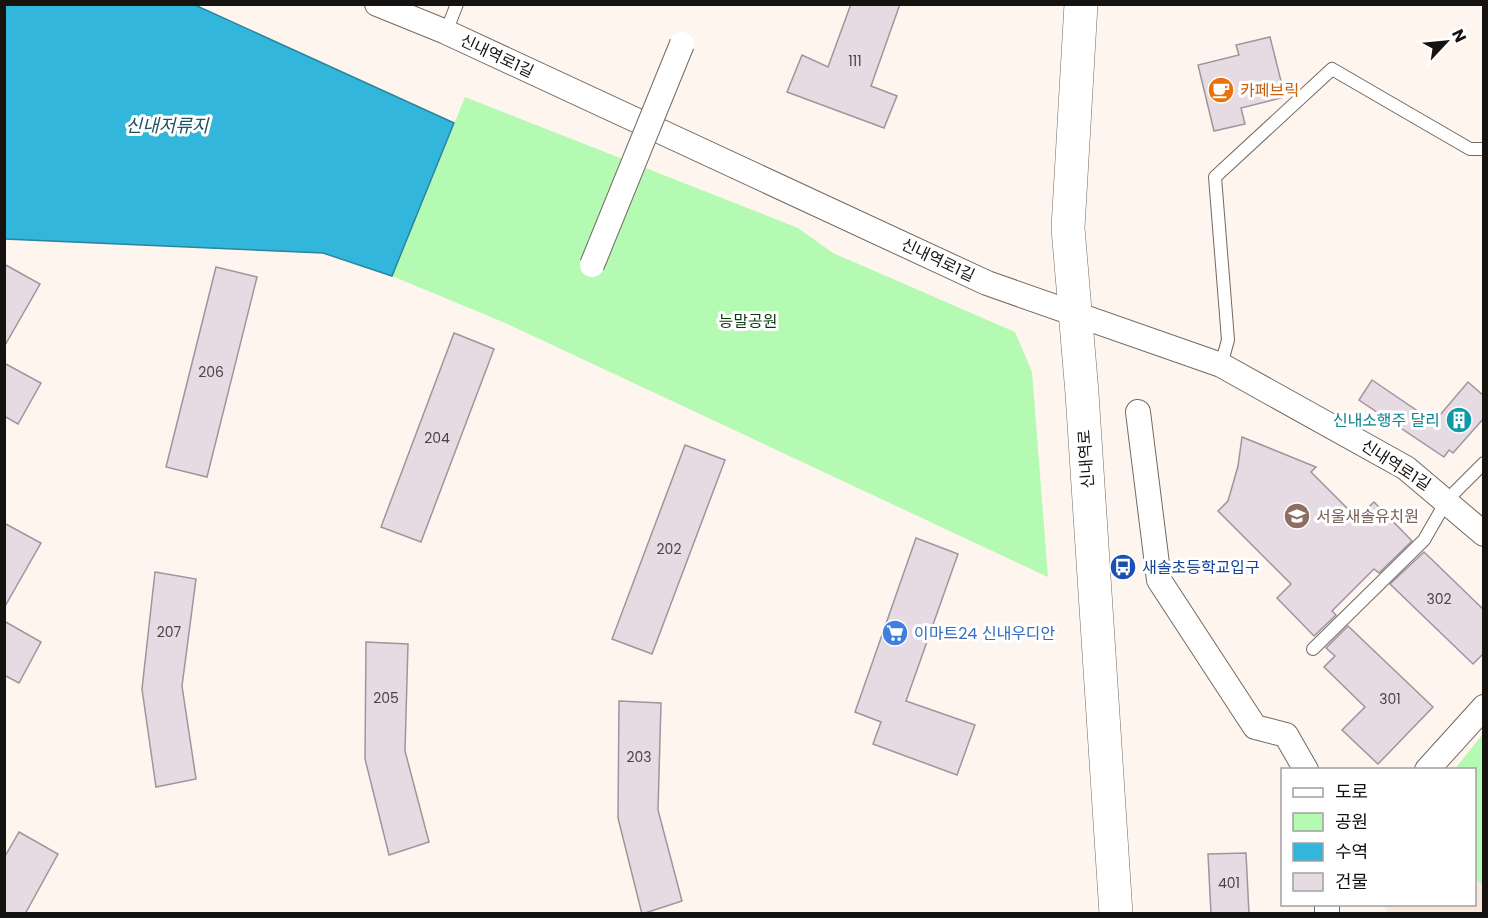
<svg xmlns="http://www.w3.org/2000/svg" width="1488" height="918" viewBox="0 0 1488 918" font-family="Poppins,'Noto Sans KR',sans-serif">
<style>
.built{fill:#fae7db}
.green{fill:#b4fab2}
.water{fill:#32b6db;stroke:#2a859e;stroke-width:1.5}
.building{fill:#e6dbe3;stroke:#9f959c;stroke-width:1.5}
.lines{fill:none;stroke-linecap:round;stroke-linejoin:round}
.lane-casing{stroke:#736962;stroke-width:14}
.street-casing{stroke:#736962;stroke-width:26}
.secondary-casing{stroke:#736962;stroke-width:34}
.lane{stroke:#fff;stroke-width:12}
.street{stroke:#fff;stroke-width:24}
.secondary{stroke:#fff;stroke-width:33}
.street-bridge-casing{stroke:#736962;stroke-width:26;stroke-linecap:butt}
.street-bridge{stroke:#fff;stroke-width:24}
.labels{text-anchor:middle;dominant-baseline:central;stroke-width:6;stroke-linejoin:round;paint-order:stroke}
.number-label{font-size:14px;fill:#4a4445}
.street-label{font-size:16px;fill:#161210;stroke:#fff}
.food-label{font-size:16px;fill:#c56008;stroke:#fff;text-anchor:start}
.park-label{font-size:16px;fill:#083a0c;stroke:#fff}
.culture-label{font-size:16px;fill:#0d838f;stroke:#fff;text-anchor:end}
.education-label{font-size:16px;fill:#785e54;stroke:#fff;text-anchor:start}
.transit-label{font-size:16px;fill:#164399;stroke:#fff;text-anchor:start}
.shop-label{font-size:16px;fill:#366cbe;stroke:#fff;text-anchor:start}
.water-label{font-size:18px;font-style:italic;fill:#205363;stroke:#fff}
</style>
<rect width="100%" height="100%" fill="#fef5ef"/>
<!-- built -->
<polygon class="built" points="1483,734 1483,913 1387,913 1384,905 1474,904 1474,770 1455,769"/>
<!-- green -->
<g class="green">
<polygon points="465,97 798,228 833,253 1015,332 1032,372 1048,577 503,322 392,276"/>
<polygon points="1483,734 1483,886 1475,878 1474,770 1455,769"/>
</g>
<!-- water -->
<polygon class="water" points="5,4 195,5 454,123 392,276 323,253 5,239"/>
<!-- building -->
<g class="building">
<polygon points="851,4 900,4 871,86 897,96 884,128 787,92 802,55 828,67"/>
<polygon points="1270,37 1285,97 1241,108 1245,124 1214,131 1198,65 1239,55 1236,45"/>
<polygon points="4,264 40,284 4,347"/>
<polygon points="216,267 257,277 207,477 166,467"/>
<polygon points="454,333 494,349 421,542 381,527"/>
<polygon points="4,363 41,383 18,424 4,416"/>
<polygon points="1372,380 1434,422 1468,382 1484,396 1484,418 1453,453 1449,450 1444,457 1359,400"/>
<polygon points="1242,437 1316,467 1311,472 1357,518 1374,502 1412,541 1379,573 1374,569 1332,611 1336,615 1314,636 1277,598 1291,584 1218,511 1228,501 1238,466"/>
<polygon points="685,445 725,460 652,654 612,639"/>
<polygon points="4,523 41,543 4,608"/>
<polygon points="916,538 958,554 906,701 975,725 957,775 873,744 881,722 855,712"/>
<polygon points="1424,552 1484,610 1484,653 1473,664 1390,584"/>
<polygon points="155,572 196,579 182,686 196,779 156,787 142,689"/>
<polygon points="4,621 41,642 19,683 4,675"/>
<polygon points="1348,626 1433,707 1378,764 1342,730 1365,707 1324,667 1335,656 1326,648"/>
<polygon points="366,642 408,644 405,751 429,842 389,855 365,759"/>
<polygon points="619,701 661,703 658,810 682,901 642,914 618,818"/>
<polygon points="19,832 58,854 25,914 4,914 4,858"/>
<polygon points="1246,853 1249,914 1211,914 1208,854"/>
</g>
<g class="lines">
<defs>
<g id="lane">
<polyline points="446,32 457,4"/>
<polyline points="1221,365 1228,340 1215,177 1332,69 1470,149 1484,149"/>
<polyline points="1313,649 1424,540 1447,500 1484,463"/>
</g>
<g id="street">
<polyline points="377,4 446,32 987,283 1221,365 1406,468 1484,534"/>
<polyline points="1138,412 1159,580 1255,727 1286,735 1306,770"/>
<polyline points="1427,770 1484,707"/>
<polyline points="1327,914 1327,904"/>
</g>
<polyline id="secondary" points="1081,4 1068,228 1082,393 1116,914"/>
</defs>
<!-- lane casing -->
<use href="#lane" class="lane-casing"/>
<!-- street casing -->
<use href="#street" class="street-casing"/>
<!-- secondary casing -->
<use href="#secondary" class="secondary-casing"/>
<!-- lane -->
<use href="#lane" class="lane"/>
<!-- street -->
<use href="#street" class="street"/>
<!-- secondary -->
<use href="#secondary" class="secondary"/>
<defs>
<polyline id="street-bridge" points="592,265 682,44"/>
</defs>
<!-- street-bridge casing -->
<use href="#street-bridge" class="street-bridge-casing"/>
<!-- street-bridge -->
<use href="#street-bridge" class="street-bridge"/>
</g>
<!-- icons -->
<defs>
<symbol id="cafe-disc" viewBox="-11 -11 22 22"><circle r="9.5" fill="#e8710a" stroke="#fff"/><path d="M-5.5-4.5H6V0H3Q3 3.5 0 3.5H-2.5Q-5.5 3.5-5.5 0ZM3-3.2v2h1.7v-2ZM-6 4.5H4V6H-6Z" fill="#fff"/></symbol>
<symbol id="building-disc" viewBox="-11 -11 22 22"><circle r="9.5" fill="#0f9aa8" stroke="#fff"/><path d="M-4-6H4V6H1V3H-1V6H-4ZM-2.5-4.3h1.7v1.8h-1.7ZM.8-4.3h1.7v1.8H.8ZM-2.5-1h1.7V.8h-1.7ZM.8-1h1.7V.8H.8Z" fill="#fff"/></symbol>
<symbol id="school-disc" viewBox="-11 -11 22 22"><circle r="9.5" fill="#8d6e63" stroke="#fff"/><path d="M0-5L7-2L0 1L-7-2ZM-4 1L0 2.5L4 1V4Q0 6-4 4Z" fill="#fff"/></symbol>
<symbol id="bus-disc" viewBox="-11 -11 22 22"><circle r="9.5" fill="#1a4fb4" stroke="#fff"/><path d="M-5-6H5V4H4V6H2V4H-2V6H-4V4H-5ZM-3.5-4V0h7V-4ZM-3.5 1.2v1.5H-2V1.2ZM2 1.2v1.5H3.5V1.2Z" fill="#fff"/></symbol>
<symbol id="supermarket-disc" viewBox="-11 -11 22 22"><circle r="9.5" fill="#3f7fe0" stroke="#fff"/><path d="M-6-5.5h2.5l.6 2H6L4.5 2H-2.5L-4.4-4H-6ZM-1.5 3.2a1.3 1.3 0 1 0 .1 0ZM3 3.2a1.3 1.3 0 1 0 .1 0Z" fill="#fff"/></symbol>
</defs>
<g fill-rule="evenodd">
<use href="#cafe-disc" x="1206" y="75" width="30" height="30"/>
<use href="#building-disc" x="1444" y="405" width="30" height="30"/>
<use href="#school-disc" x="1282" y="501" width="30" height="30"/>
<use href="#bus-disc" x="1108" y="552" width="30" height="30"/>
<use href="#supermarket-disc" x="880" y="618" width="30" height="30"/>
</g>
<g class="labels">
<!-- number labels -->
<g class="number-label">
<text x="855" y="61">111</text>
<text x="211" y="372">206</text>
<text x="437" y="438">204</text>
<text x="669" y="549">202</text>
<text x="1439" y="599">302</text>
<text x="169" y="632">207</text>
<text x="386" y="698">205</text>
<text x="1390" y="699">301</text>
<text x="639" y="757">203</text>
<text x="1229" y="883">401</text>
</g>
<!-- street labels -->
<g class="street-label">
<text transform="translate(497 56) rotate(25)">신내역로1길</text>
<text transform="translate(938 260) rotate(25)">신내역로1길</text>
<text transform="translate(1086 459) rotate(-94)">신내역로</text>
<text transform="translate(1396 465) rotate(33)">신내역로1길</text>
</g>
<!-- food labels -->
<g class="food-label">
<text x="1240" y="90">카페브릭</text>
</g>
<!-- park labels -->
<g class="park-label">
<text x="748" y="321">능말공원</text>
</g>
<!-- culture labels -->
<g class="culture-label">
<text x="1440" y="420">신내소행주 달리</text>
</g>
<!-- education labels -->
<g class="education-label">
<text x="1316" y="516">서울새솔유치원</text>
</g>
<!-- transit labels -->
<g class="transit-label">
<text x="1142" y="567">새솔초등학교입구</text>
</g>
<!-- shop labels -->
<g class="shop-label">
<text x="914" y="633">이마트24 신내우디안</text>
</g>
<!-- water labels -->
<g class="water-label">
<text x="167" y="125">신내저류지</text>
</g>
</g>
<!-- border -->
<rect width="1488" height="918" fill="none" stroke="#161210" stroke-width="12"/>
<!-- legend -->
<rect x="1281" y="768" width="195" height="138" fill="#ffffff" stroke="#a2a09f" stroke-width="1.5"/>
<rect x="1293" y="788" width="30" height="9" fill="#ffffff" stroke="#a2a09f" stroke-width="1.5"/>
<text x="1335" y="798" font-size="18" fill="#161210">도로</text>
<rect x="1293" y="813" width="30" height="18" fill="#b4fab2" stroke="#a2a09f" stroke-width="1.5"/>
<text x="1335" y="828" font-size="18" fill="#161210">공원</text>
<rect x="1293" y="843" width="30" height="18" fill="#32b6db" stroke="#a2a09f" stroke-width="1.5"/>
<text x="1335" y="858" font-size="18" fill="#161210">수역</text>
<rect x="1293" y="873" width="30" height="18" fill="#e6dbe3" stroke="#a2a09f" stroke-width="1.5"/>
<text x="1335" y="888" font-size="18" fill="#161210">건물</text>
<!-- north arrow -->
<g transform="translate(1446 42) rotate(64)" stroke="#ffffff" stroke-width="4.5" paint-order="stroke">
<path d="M0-4.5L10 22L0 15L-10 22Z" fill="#161210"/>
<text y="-9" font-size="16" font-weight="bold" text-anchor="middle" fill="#161210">N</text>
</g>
</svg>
